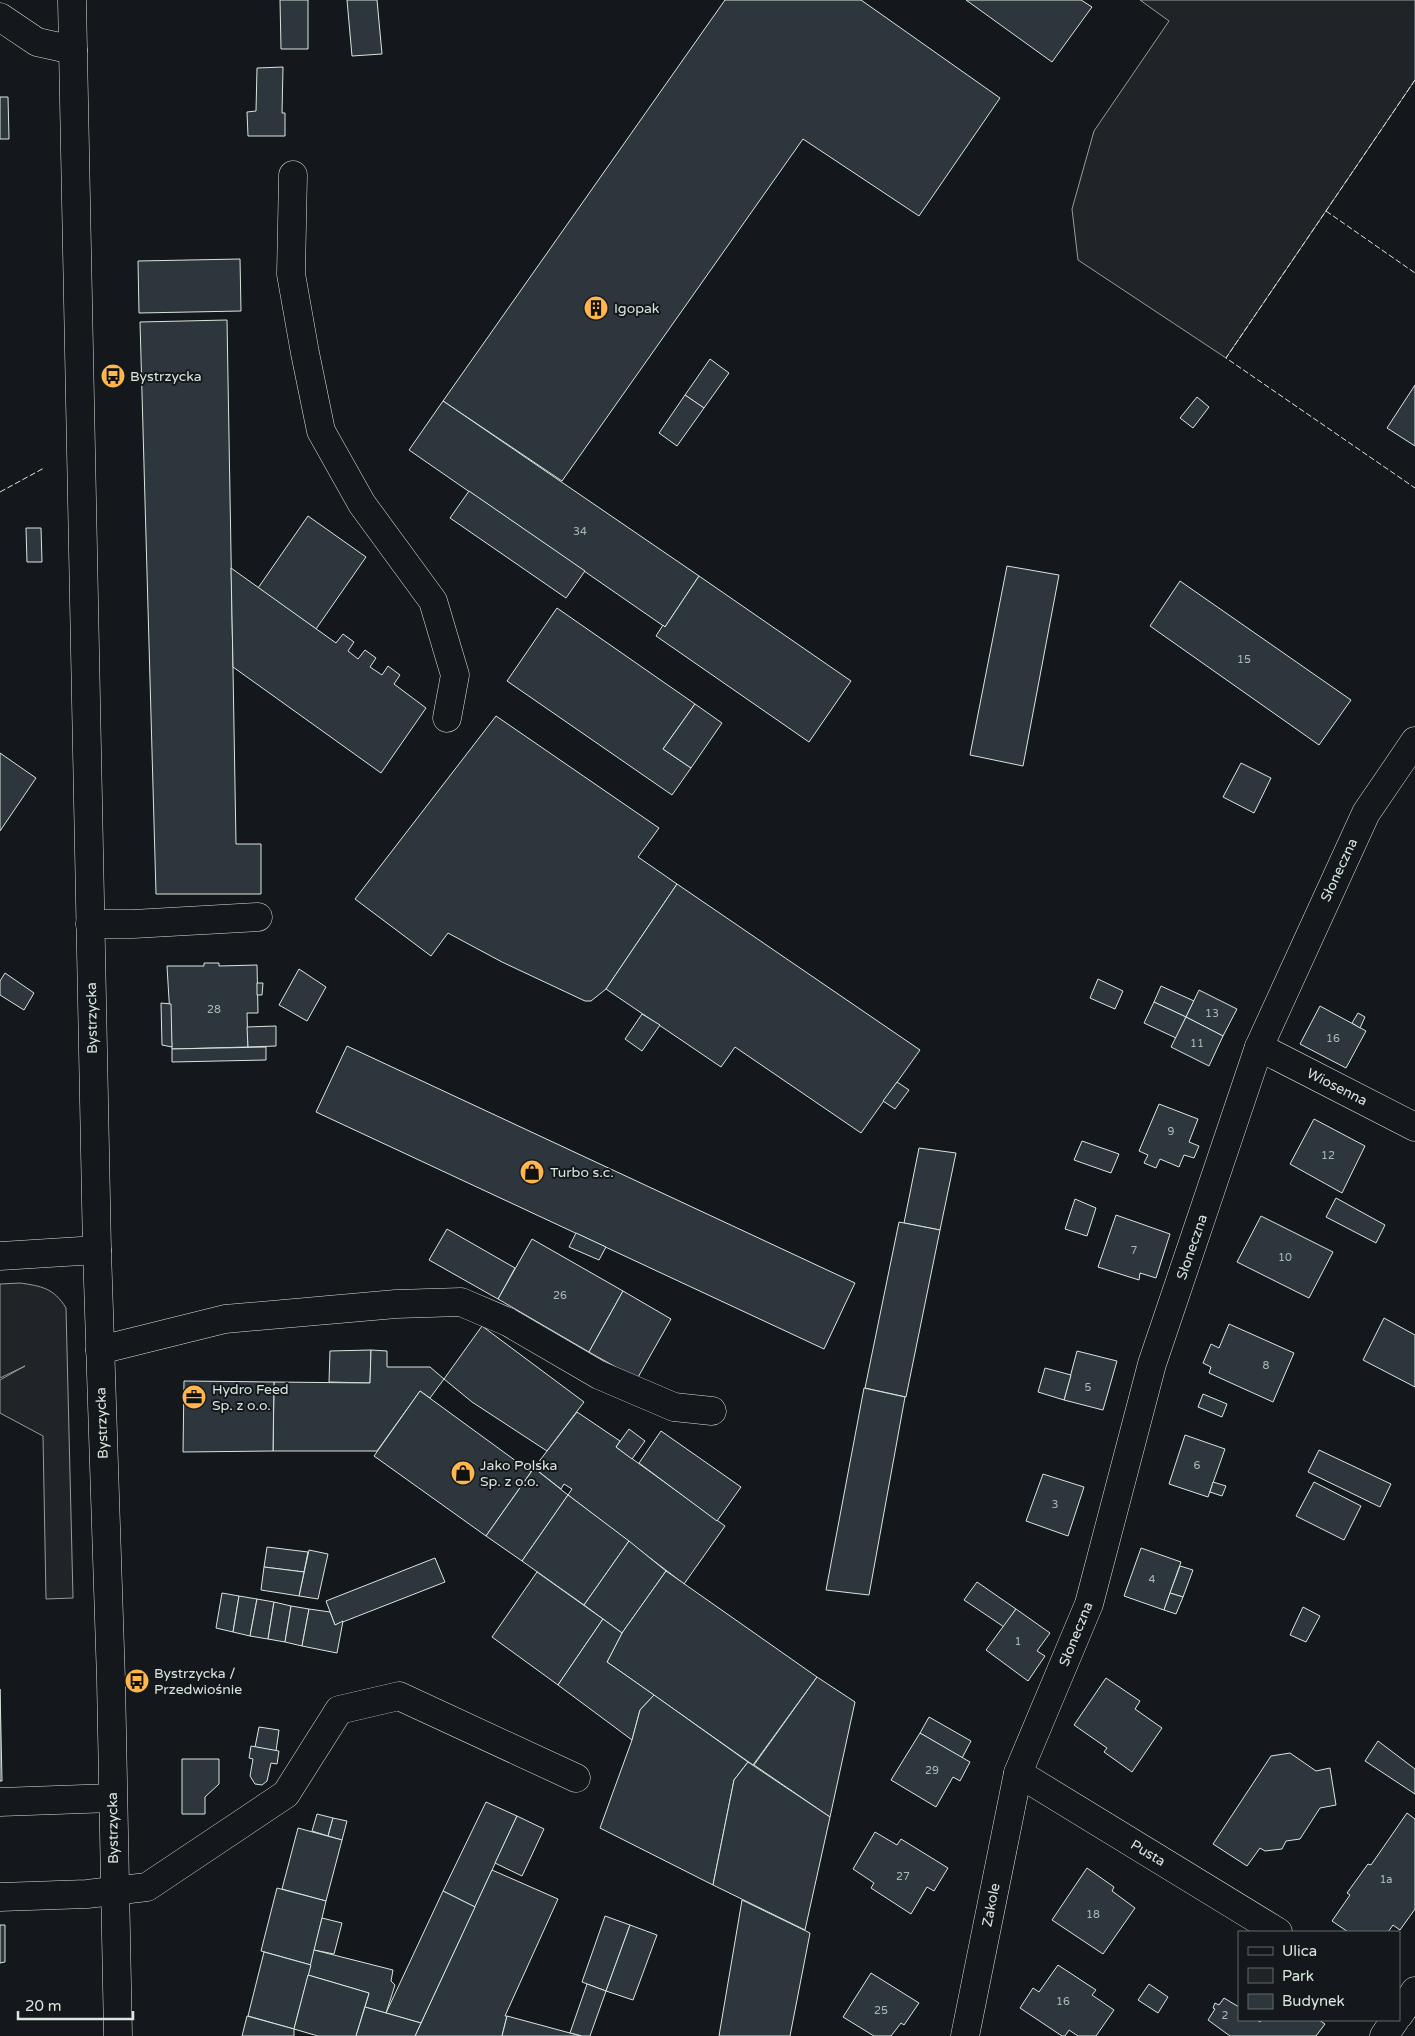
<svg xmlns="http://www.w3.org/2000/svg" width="1415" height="2036" viewBox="0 0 1415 2036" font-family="'Varela Round',sans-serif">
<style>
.green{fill:#202428;stroke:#939e99}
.building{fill:#2c363c;stroke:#d8e6dc}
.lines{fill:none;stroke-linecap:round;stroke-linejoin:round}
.minor-casing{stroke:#d8e6dc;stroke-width:29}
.minor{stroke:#14181c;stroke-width:28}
.fence{stroke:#d8e6dc;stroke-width:1;stroke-dasharray:6 2.5;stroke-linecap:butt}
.labels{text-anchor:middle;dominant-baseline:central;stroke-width:4;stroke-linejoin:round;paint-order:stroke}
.number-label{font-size:11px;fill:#adbab4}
.poi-label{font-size:14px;fill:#d8e6dc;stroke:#14181c;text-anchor:start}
.street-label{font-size:14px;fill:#d8e6dc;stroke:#14181c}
</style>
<rect width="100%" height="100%" fill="#14181c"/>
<!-- green -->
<g class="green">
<polygon points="1140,0 1415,0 1415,80 1226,358 1078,260 1072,209 1094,131 1169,21"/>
<path d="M20,1283c21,3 34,5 46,25l7,290 -27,1 -3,-163 -43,-23v-33l25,-14 -25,12v-94z"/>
</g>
<!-- building -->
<g class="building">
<polygon points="280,0 308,0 308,49 281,49"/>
<polygon points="347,0 377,0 382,54 352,56"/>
<polygon points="725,0 861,0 1000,98 919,216 803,139 562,481 443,401"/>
<polygon points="966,0 1081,0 1092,7 1052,62"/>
<polygon points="283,67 282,113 285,113 285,136 248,136 247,112 256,111 257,68"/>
<polygon points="0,97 8,97 9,139 0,139"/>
<polygon points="240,259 241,311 139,313 138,261"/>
<polygon points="227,320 236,844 261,844 261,894 156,894 140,322"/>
<polygon points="710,359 729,373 704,408 685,395"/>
<polygon points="1415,385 1415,446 1387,428"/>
<polygon points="685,395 704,408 677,446 659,433"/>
<polygon points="1197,397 1209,407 1193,428 1180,418"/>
<polygon points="443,401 699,576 665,627 409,450"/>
<polygon points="469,491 585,571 566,598 450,518"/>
<polygon points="308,516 366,557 316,629 258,588"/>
<polygon points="26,528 41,528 42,562 27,562"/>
<polygon points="1007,566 1059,575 1023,766 970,755"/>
<polygon points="231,568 336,643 343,634 354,642 348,651 358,659 365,650 376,658 370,667 382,675 388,666 400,675 394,684 426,708 381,773 233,667"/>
<polygon points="699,576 851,681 809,742 656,636 663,625 665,627"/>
<polygon points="1180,581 1351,700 1319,745 1150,626"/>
<polygon points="557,608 695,704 663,749 691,768 672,795 507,681"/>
<polygon points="695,704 722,723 691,768 663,749"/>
<polygon points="496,716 659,828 638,857 677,884 606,989 591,1001 585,1001 502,962 448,933 431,956 355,899"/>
<polygon points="0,753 36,778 0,831"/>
<polygon points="1241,763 1271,778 1254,813 1223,797"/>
<polygon points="677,884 920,1050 861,1133 735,1047 721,1067 606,989"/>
<polygon points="204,963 219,963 219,966 257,965 258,1013 247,1013 248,1047 172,1049 167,966 204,966"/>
<polygon points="299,969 326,987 307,1021 279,1005"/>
<polygon points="5,973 34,993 24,1010 0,995 0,981"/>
<polygon points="1098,979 1123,991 1115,1009 1090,998"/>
<polygon points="257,983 263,983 262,995 257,995"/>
<polygon points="1161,986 1194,1001 1186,1017 1154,1002"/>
<polygon points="1199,990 1237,1009 1223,1036 1186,1017"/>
<polygon points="1154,1002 1186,1017 1176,1038 1144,1023"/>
<polygon points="161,1003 171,1004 172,1047 162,1045"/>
<polygon points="1320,1006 1366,1031 1346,1068 1300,1044"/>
<polygon points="1358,1013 1365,1017 1360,1028 1352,1023"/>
<polygon points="642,1014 660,1025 642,1051 625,1039"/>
<polygon points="1186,1017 1223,1036 1209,1066 1171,1047"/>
<polygon points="276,1026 276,1046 248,1047 247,1027"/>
<polygon points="347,1046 855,1283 824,1349 316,1112"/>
<polygon points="266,1047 266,1060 172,1062 172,1049"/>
<polygon points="897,1082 909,1090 895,1109 883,1101"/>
<polygon points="1159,1104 1198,1119 1189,1142 1199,1146 1194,1158 1184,1155 1179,1167 1160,1159 1156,1168 1144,1163 1148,1155 1139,1151"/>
<polygon points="1314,1119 1365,1146 1342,1193 1290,1164"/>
<polygon points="1082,1141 1119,1154 1111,1173 1074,1160"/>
<polygon points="919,1148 956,1153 940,1230 904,1223"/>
<polygon points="1336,1198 1385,1225 1376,1243 1326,1217"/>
<polygon points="1075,1199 1096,1208 1087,1236 1065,1229"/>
<polygon points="1116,1215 1170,1234 1156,1278 1140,1273 1139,1280 1098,1267"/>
<polygon points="1261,1216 1333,1252 1309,1298 1237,1262"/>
<polygon points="899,1222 940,1230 906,1397 865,1388"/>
<polygon points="447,1229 515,1268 498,1299 429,1260"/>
<polygon points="576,1233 606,1247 599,1260 569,1247"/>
<polygon points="532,1239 623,1291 589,1352 498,1299"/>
<polygon points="623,1291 671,1319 637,1379 589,1352"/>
<polygon points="1384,1318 1415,1335 1415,1387 1363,1360"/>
<polygon points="1229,1324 1294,1353 1273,1402 1209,1373 1211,1367 1203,1363 1211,1344 1219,1348"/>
<polygon points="482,1326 584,1402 547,1451 472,1402 444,1379"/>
<polygon points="371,1350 370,1383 329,1382 330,1351"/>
<polygon points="371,1350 387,1351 387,1367 430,1367 444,1379 430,1398 420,1391 377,1451 273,1451 274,1382 370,1383"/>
<polygon points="1077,1351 1117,1361 1103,1410 1064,1400"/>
<polygon points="1045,1368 1071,1375 1064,1400 1038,1392"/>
<polygon points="184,1381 274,1382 273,1451 183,1452"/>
<polygon points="864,1388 905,1397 869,1595 826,1590"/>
<polygon points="420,1391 531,1472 486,1536 374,1456"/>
<polygon points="1203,1394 1227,1404 1222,1417 1198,1407"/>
<polygon points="577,1412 620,1441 616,1447 725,1526 684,1584 568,1495 572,1489 564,1484 561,1489 534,1468"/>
<polygon points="629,1429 645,1441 632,1459 616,1447"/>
<polygon points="661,1431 741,1487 717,1521 639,1463"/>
<polygon points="1185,1435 1225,1449 1208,1497 1169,1484"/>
<polygon points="1319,1450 1391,1484 1380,1507 1308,1472"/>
<polygon points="534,1468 568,1495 522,1561 486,1536"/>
<polygon points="1043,1474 1084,1487 1068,1536 1026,1521"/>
<polygon points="1213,1482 1226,1486 1222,1496 1210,1492"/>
<polygon points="1314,1482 1361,1506 1344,1540 1296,1516"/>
<polygon points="568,1495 629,1541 584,1605 522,1561"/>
<polygon points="629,1541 666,1571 622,1633 584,1605"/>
<polygon points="267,1547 308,1552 304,1572 264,1567"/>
<polygon points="1141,1548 1181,1562 1164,1610 1124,1596"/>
<polygon points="309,1550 328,1554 318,1599 299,1596"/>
<polygon points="435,1558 445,1582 335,1625 326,1601"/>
<polygon points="1180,1566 1193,1570 1183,1597 1170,1593"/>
<polygon points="264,1567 304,1572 299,1596 261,1590"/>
<polygon points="666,1571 817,1677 753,1765 607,1662 622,1633"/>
<polygon points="537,1572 603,1619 558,1685 492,1637"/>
<polygon points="977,1582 1016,1609 1004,1627 964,1600"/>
<polygon points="222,1593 239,1596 233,1632 216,1628"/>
<polygon points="1170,1593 1183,1597 1176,1614 1164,1610"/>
<polygon points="239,1596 257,1599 250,1636 233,1632"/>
<polygon points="257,1599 274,1602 268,1639 250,1636"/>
<polygon points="274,1602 291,1606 285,1642 268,1639"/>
<polygon points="291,1606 309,1609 302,1646 285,1642"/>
<polygon points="1303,1607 1320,1616 1306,1642 1290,1635"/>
<polygon points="309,1609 330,1612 335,1625 343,1621 337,1653 302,1646"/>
<polygon points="1016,1609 1050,1633 1037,1651 1045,1656 1028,1681 986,1650"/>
<polygon points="603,1619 622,1633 607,1662 654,1695 640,1710 632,1740 558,1685"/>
<polygon points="817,1677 855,1702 830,1817 754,1765"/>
<polygon points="1106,1678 1140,1701 1135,1709 1162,1728 1132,1772 1104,1752 1107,1748 1074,1725"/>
<polygon points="0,1689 2,1781 0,1781"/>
<polygon points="654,1695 748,1762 734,1780 713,1885 600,1828 632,1740 640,1710"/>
<polygon points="929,1717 971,1741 962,1758 920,1733"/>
<polygon points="259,1727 279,1730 276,1751 255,1747"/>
<polygon points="920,1733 970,1762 960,1781 953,1777 936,1807 891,1780"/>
<polygon points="1378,1741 1415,1769 1415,1794 1365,1761"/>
<polygon points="251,1746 279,1751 277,1764 271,1763 267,1781 262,1785 255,1784 250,1776 253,1759 249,1758"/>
<polygon points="1290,1753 1316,1771 1330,1768 1336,1805 1320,1808 1300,1839 1286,1841 1282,1849 1265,1851 1260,1848 1247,1866 1213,1844 1271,1756"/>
<polygon points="182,1759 219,1759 219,1784 205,1797 205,1814 182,1814"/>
<polygon points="748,1762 830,1817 805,1930 713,1885 734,1780"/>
<polygon points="486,1802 517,1816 475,1907 443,1891"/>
<polygon points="1407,1813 1415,1819 1415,1909 1400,1930 1393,1925 1388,1932 1348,1932 1332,1921 1350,1895 1347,1893 1368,1864 1371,1865"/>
<polygon points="317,1814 333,1818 328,1836 312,1831"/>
<polygon points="517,1816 544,1829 522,1876 495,1863"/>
<polygon points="333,1818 347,1821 342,1840 328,1836"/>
<polygon points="298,1828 342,1840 326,1901 282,1889"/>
<polygon points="875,1832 897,1845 901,1839 948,1868 934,1891 927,1887 911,1914 871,1888 874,1883 853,1869"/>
<polygon points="1087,1868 1114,1887 1112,1891 1135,1908 1103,1954 1052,1920"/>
<polygon points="492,1870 558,1899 505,2016 507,2016 502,2036 415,2036"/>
<polygon points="277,1888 326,1901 311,1965 261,1951"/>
<polygon points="443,1891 475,1907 421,2023 386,2013"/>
<polygon points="742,1900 810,1933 790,2036 719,2036"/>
<polygon points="605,1916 630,1925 606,1991 582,1982"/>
<polygon points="322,1918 342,1923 334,1954 314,1950"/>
<polygon points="0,1925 5,1925 5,1962 0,1963"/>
<polygon points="630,1925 657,1935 633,2000 606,1991"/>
<polygon points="314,1950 393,1970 391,1981 395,1985 386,2013 365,2007 369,1993 308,1975"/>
<polygon points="264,1952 311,1965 294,2029 248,2016"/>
<polygon points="1058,1965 1096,1990 1092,1995 1114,2010 1096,2036 1078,2036 1069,2030 1065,2036 1062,2036 1020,2008 1033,1988 1039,1992"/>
<polygon points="871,1973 919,2003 904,2025 901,2023 891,2036 874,2036 843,2017"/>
<polygon points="308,1975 369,1993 356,2036 318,2036 294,2029"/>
<polygon points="587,1984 606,1991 590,2036 582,2036 570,2033"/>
<polygon points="1149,1984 1168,1997 1158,2013 1138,2000"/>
<polygon points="1224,1998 1239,2007 1239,2020 1257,2020 1260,2022 1262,2020 1319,2020 1325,2024 1316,2036 1230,2036 1208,2020 1215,2009 1213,2008 1215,2003 1219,2005"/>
<polygon points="365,2007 421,2023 415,2036 356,2036"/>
<polygon points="247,2016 294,2029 294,2036 242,2036"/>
<polygon points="507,2016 570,2033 581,2036 502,2036"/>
</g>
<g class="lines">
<defs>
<g id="minor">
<polyline points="72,0 97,1250 111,1680 118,2036"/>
<polyline points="0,17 37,42 73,50"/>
<polyline points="293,175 291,274 305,353 321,431 362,504 433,601 455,675 447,718"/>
<polyline points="90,924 133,924 258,917"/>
<polyline points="1259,1047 1415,1127"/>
<polyline points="0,1256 97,1250"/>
<polyline points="100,1350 225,1319 396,1304 461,1302 508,1322 599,1375 674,1407 712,1411"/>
<polyline points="1018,1773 1278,1932"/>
<polyline points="0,1802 112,1798"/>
<polyline points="0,1897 87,1894 147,1887 286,1794 339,1710 399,1696 576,1778"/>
<polyline points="1399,2015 1415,1991"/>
<polyline points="965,2036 1018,1773 1089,1604 1152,1364 1259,1047 1366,813 1415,741"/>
<polyline points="1384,2036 1395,2020"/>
</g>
</defs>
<!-- minor casing -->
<use href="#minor" class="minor-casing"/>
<!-- minor -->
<use href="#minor" class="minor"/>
<!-- fence -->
<g class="fence">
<polyline points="1415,80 1226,358 1415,488"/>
<polyline points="1326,211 1415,273"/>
<polyline points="0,492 44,468"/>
</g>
</g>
<!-- icons -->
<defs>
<symbol id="building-disc" viewBox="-11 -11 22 22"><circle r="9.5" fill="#ffb74d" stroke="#14181c"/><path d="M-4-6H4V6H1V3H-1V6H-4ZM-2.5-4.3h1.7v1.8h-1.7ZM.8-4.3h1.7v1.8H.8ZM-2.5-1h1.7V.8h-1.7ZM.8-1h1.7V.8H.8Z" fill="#111"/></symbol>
<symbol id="bus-disc" viewBox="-11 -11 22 22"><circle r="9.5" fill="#ffb74d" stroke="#14181c"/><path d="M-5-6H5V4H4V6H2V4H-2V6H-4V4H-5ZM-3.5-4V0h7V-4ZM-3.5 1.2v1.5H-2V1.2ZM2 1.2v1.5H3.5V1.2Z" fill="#111"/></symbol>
<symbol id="shop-disc" viewBox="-11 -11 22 22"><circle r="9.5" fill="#ffb74d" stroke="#14181c"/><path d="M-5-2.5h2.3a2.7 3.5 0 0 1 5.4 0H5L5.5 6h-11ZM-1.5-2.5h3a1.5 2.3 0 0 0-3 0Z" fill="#111"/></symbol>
<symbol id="office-disc" viewBox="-11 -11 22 22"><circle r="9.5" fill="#ffb74d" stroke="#14181c"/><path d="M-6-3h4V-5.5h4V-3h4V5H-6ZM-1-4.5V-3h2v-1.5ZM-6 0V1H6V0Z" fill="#111"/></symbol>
</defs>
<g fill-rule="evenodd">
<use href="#building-disc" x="582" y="294" width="28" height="28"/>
<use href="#bus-disc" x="99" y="362" width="28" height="28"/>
<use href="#shop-disc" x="518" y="1158" width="28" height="28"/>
<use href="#office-disc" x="180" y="1383" width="28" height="28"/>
<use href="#shop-disc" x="449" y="1459" width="28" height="28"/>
<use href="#bus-disc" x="123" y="1667" width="28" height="28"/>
</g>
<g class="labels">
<!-- number labels -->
<g class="number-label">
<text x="580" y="531">34</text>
<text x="1244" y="659">15</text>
<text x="214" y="1009">28</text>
<text x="1212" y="1013">13</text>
<text x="1333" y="1038">16</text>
<text x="1197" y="1043">11</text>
<text x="1171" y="1131">9</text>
<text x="1328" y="1155">12</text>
<text x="1134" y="1250">7</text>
<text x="1285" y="1257">10</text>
<text x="560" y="1295">26</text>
<text x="1266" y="1365">8</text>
<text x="1088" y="1387">5</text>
<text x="1197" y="1465">6</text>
<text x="1055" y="1504">3</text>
<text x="1152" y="1579">4</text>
<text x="1018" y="1641">1</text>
<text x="932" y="1770">29</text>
<text x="903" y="1876">27</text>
<text x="1386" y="1879">1a</text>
<text x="1093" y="1914">18</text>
<text x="1063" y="2001">16</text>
<text x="881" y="2010">25</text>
<text x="1225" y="2015">2</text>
</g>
<!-- poi labels -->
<g class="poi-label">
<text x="614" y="308">Igopak</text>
<text x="130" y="376">Bystrzycka</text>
<text x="550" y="1172">Turbo s.c.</text>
<text x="212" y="1389">Hydro Feed<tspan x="212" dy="16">Sp. z o.o.</tspan></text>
<text x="480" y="1465">Jako Polska<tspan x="480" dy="16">Sp. z o.o.</tspan></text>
<text x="154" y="1673">Bystrzycka /<tspan x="154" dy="16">Przedwiośnie</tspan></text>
</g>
<!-- street labels -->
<g class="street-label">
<text transform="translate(1339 870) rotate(-65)">Słoneczna</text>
<text transform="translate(92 1018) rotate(-91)">Bystrzycka</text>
<text transform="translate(1337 1087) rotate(27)">Wiosenna</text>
<text transform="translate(1192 1247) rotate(-71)">Słoneczna</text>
<text transform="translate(102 1423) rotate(-92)">Bystrzycka</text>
<text transform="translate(1076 1634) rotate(-68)">Słoneczna</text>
<text transform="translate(113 1828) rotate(-91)">Bystrzycka</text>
<text transform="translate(1148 1853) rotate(31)">Pusta</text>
<text transform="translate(991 1905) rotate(-79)">Zakole</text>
</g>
</g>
<!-- legend -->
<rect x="1238" y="1931" width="162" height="90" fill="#14181c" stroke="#626a69"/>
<rect x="1248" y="1947" width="25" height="8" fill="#14181c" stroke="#626a69"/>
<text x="1282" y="1956" font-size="15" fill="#d8e6dc">Ulica</text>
<rect x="1248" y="1968" width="25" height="15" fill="#202428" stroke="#626a69"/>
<text x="1282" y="1981" font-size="15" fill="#d8e6dc">Park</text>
<rect x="1248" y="1994" width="25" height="15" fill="#2c363c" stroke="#626a69"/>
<text x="1282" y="2006" font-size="15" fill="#d8e6dc">Budynek</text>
<!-- scale -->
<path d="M18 2011v8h115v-8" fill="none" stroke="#d8e6dc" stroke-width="2.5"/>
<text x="25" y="2011" font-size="15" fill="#d8e6dc" stroke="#14181c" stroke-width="4" paint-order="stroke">20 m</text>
</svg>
